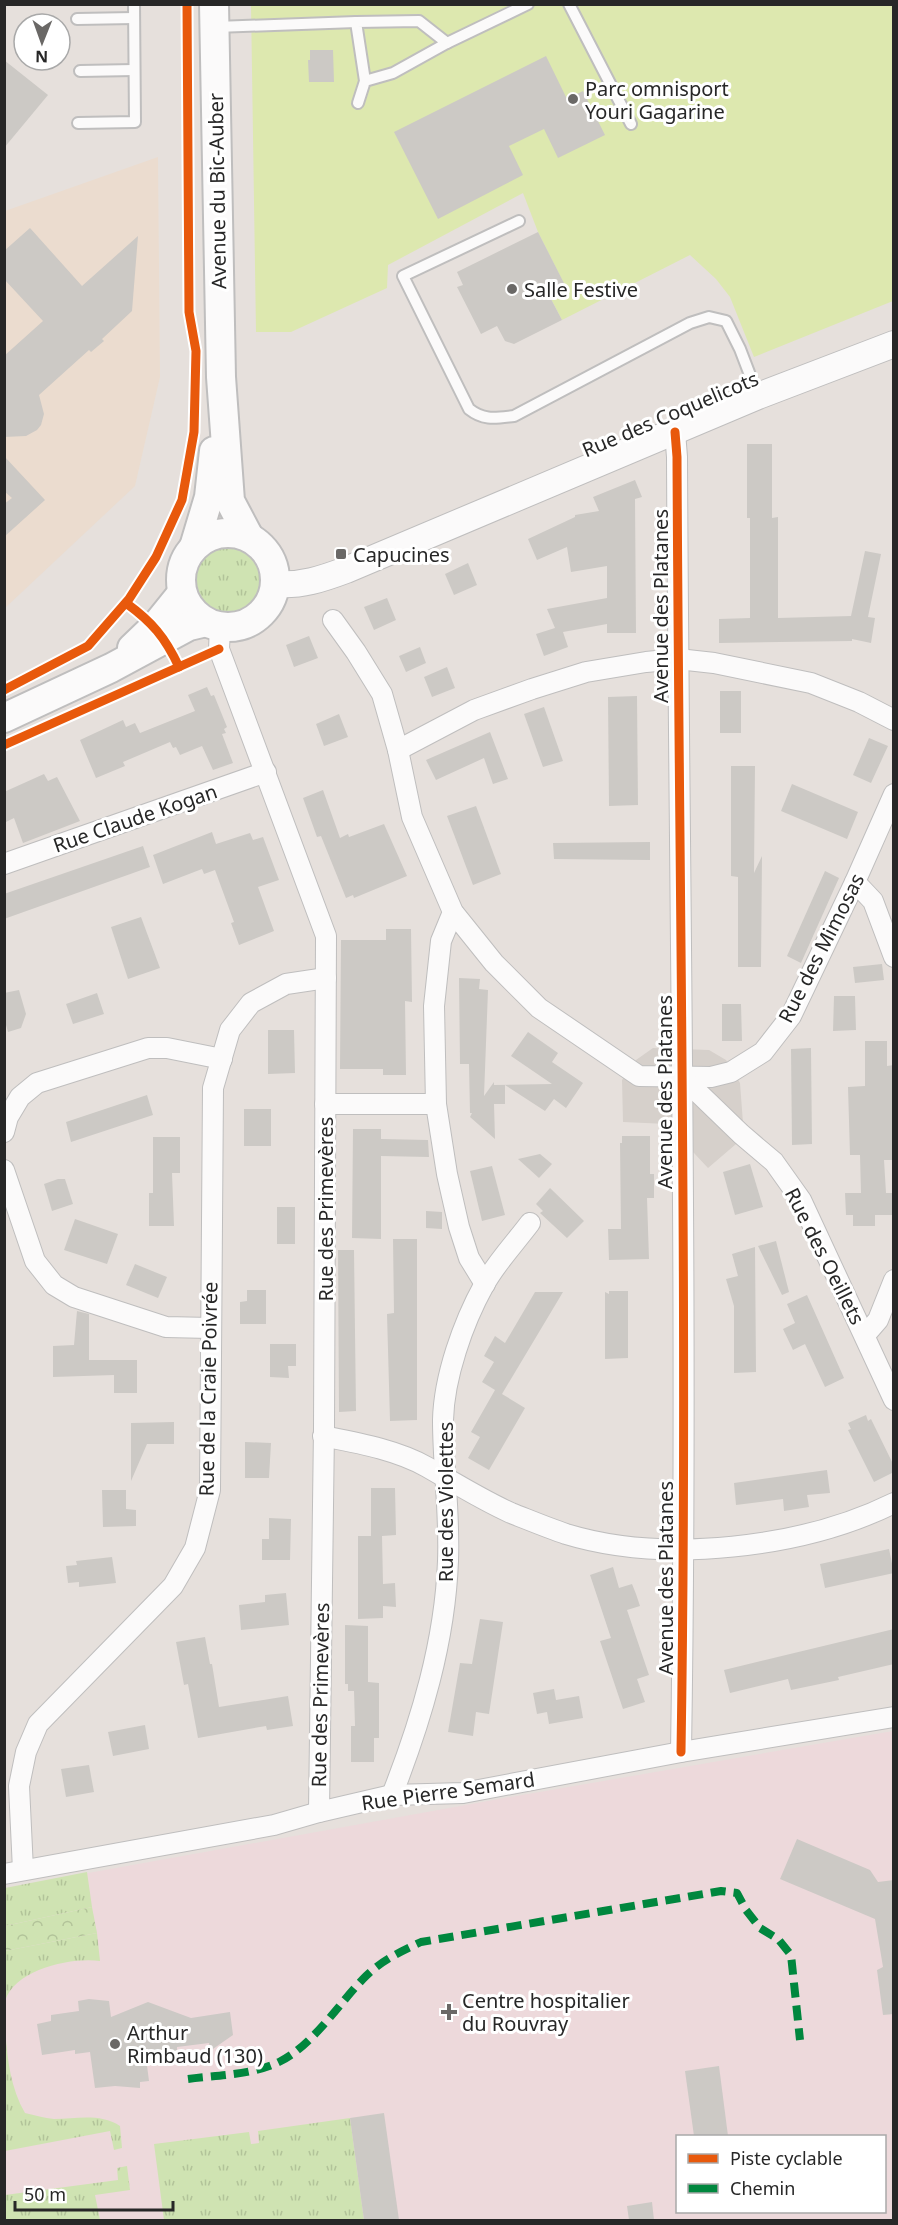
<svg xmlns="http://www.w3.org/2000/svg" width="898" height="2225" viewBox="0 0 898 2225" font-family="'Noto Sans',sans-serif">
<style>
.education{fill:#ebdccf}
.medical{fill:#edd9db;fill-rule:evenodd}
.grass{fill:url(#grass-tufts)}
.forest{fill:url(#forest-crowns)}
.pitch{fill:#dde8af}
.plaza{fill:#d6d0cb}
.building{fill:#ccc9c5}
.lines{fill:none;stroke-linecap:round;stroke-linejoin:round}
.service-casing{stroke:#bfbebe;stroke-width:14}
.minor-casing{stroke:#bfbebe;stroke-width:22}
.tertiary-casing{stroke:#bfbebe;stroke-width:28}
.secondary-casing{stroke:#bfbebe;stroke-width:32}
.service{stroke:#fbfafa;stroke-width:10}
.minor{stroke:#fbfafa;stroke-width:20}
.tertiary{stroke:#fbfafa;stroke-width:26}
.secondary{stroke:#fbfafa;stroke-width:28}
.quiet{stroke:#00873e;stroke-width:8;stroke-dasharray:15 8;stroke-linecap:butt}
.cycleway-casing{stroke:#fff;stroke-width:13}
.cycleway{stroke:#e8590c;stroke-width:9}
.poi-dot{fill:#6a6866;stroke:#fff;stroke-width:2}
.labels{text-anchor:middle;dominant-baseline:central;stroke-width:6;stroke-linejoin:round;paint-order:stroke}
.poi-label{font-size:20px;fill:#272727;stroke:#fff;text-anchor:start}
.street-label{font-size:20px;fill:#272727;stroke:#fff}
</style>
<defs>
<pattern id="grass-tufts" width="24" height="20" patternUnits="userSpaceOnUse" patternTransform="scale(1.5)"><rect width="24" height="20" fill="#cfe3b2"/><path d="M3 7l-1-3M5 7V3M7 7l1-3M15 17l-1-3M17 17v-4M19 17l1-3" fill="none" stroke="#b2c399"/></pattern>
<pattern id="forest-crowns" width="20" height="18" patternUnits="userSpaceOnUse" patternTransform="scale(1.5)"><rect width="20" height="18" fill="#cfe3b2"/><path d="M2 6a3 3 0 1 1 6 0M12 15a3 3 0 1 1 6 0" fill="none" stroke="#b2c399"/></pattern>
</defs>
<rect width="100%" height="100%" fill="#e6e0dc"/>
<!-- education -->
<polygon class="education" points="158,157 160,377 135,486 5,608 5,211"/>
<!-- medical -->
<path class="medical" d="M893,1731v489h-888v-332l494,-89zM678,2136h206v76h-206z"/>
<!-- grass -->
<g class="grass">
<circle cx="228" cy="579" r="34"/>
<polygon points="87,1872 92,1907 5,1926 5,1888"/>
<path d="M97,1933l3,28c-28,-4 -85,8 -95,40v-50z"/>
<path d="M5,2027c2,30 5,60 20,86 10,2 19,5 29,6 22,0 46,-6 66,7l2,22 -8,2 -4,-19 -105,20z"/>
<polygon points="350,2118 364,2220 164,2220 154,2144 249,2132 251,2144 259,2143 258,2131"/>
<polygon points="127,2166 130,2190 95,2195 100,2220 5,2220 5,2195 118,2180 117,2168"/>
</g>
<!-- forest -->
<polygon class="forest" points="92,1907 97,1933 5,1951 5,1926"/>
<!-- pitch -->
<polygon class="pitch" points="251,5 893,5 893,301 754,357 730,297 716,279 690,255 562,320 551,299 567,290 538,232 523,193 388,265 387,288 291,332 256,332"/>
<!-- plaza -->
<polygon class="plaza" points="653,1048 709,1050 726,1060 740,1083 743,1123 736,1144 708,1168 667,1124 623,1122 622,1080 636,1060"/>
<!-- building -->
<g class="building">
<polygon points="310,50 333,50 334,82 309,82 308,60 310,60"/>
<polygon points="546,56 567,99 583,91 605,135 558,158 544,129 509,146 523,175 438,219 394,132"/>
<polygon points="4,60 48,95 4,148"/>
<polygon points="30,228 82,286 138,236 132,311 102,339 104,341 91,352 89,350 39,395 44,414 41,425 37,430 26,436 4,437 4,356 43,321 4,279 4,251"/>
<polygon points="538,232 568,291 551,299 562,320 514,344 505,341 497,326 481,334 457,287 463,285 457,272"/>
<polygon points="747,444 772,444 772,518 778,517 778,618 851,616 865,551 881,554 868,617 875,618 871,643 852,639 852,641 719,643 719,619 750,618 750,518 747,518"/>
<polygon points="4,456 45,500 4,537 4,504 12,498 4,491"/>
<polygon points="635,480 642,497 635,499 636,633 607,633 607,624 563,632 568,647 544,656 536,634 555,628 547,609 607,598 607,566 571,572 567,547 537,560 528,539 575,517 575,515 599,511 593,497"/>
<polygon points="468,563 477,585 454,595 445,574"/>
<polygon points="387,598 396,620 374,630 364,607"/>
<polygon points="309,636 318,658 294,667 286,645"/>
<polygon points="420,647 426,663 406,672 399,656"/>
<polygon points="447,667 455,688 432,697 424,677"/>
<polygon points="207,687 211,696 214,695 227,727 224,729 226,733 222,734 233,763 213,770 202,746 180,755 176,747 173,748 170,742 123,762 125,766 96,778 80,740 123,720 126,727 135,723 140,733 195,711 188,695"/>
<rect x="720" y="691" width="21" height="42"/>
<polygon points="637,696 638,805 609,806 608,697"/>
<polygon points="544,707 563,761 543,767 524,714"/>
<polygon points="339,714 348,737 324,746 316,724"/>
<polygon points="490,732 508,779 493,784 484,758 436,780 426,760"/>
<polygon points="869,738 888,746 871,783 853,775"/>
<polygon points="731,766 755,766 754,873 762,856 761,967 738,967 738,877 731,876"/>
<polygon points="44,774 48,781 57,777 80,821 23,843 14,818 4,823 4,792"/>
<polygon points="792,784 858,812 847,839 781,811"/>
<polygon points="323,790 340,838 348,834 349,837 384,824 407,876 354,898 353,895 346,898 321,836 317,837 303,798"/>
<polygon points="476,806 501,874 473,885 447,816"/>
<polygon points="212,832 216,844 250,833 253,840 263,837 279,880 258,887 274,931 239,945 231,923 234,922 215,870 204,874 202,869 163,884 153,855"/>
<polygon points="650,842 650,860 554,859 553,843"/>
<polygon points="143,846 150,867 4,919 4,894"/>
<polygon points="825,871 839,878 801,963 787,956"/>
<polygon points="141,917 160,968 128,979 111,927"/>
<polygon points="386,929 411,929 412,1002 405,1001 406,1075 383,1075 383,1069 340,1069 341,940 386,940"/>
<polygon points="882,964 884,980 855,983 853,967"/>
<polygon points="459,978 480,979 479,989 488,990 484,1096 494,1082 494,1085 552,1084 511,1056 528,1032 558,1053 552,1062 583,1083 566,1108 554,1099 545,1111 505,1085 505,1104 494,1104 495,1139 470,1117 472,1113 470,1113 469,1064 460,1064"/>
<polygon points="19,990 26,1014 21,1028 8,1032 4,1018 4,993"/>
<polygon points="97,993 104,1014 73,1024 66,1004"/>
<polygon points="834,996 855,996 856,1030 833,1031"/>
<polygon points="722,1004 741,1004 742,1041 722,1041"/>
<polygon points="268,1030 294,1030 295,1073 268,1074"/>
<polygon points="865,1041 887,1041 887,1066 894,1065 894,1160 884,1160 886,1193 894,1193 894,1215 875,1215 875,1226 853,1226 853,1215 846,1215 845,1193 861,1193 860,1155 850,1155 848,1087 865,1086"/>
<polygon points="811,1048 812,1144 792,1145 791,1049"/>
<polygon points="147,1095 153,1115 71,1142 66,1122"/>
<rect x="244" y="1109" width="27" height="37"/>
<polygon points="353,1129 381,1129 381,1139 428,1140 429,1157 381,1156 381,1239 352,1238"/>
<polygon points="622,1136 650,1136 650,1174 654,1174 654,1198 647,1198 649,1259 609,1260 608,1229 621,1229 620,1143 622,1143"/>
<polygon points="153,1137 180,1137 180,1173 172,1173 174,1226 149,1226 149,1193 153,1193"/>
<polygon points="540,1154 552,1164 539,1178 518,1159"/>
<polygon points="750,1164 763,1207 735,1215 723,1172"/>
<polygon points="492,1166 505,1215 482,1221 470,1171"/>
<polygon points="58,1179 65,1179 73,1204 52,1211 44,1184"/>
<polygon points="550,1188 584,1221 567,1238 540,1213 543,1211 536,1204"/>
<rect x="277" y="1207" width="18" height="37"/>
<polygon points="426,1211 442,1212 442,1229 426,1228"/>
<polygon points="75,1219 118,1234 107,1264 64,1250"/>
<polygon points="393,1239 417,1239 417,1420 390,1421 387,1314 394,1313"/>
<polygon points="776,1241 789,1292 782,1295 758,1246"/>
<polygon points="755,1247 756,1372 734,1373 734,1306 726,1279 738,1276 732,1254"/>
<polygon points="338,1250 354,1250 356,1411 339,1412"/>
<polygon points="135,1264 167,1277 158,1298 126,1285"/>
<polygon points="247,1290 266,1290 266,1324 240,1324 240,1302 247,1301"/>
<polygon points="609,1291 628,1291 628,1358 605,1359 605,1292 609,1294"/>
<polygon points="535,1292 563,1292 502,1394 525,1408 489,1470 468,1458 480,1437 471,1432 495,1390 482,1382 494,1362 484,1356 495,1336 505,1343"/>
<polygon points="807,1295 844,1378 825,1387 805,1344 793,1350 783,1329 795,1323 787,1304"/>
<polygon points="77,1311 89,1314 89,1360 137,1360 137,1393 114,1393 114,1375 53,1377 53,1346 74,1345"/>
<polygon points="270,1344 296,1344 296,1366 288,1366 289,1378 270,1377"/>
<polygon points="866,1415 868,1421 871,1419 894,1466 894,1472 874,1482 848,1430 851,1429 848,1423"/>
<polygon points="174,1422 174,1444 147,1444 131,1481 131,1423"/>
<polygon points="245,1442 271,1443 269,1478 245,1478"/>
<polygon points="827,1470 830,1493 807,1495 809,1507 784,1511 783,1499 736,1505 734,1483"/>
<polygon points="371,1488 395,1488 396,1535 382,1536 383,1584 395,1583 396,1607 383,1606 383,1618 358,1619 358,1536 371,1536"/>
<polygon points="102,1490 126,1490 126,1509 136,1510 136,1526 103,1527"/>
<polygon points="269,1518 291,1519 290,1560 262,1560 262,1539 269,1539"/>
<polygon points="889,1549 894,1573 825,1588 820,1564"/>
<polygon points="112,1557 116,1583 79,1587 79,1582 68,1583 66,1566 77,1565 76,1561"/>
<polygon points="613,1567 619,1588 632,1584 636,1594 640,1606 627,1610 649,1675 637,1679 645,1702 623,1709 600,1641 611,1638 590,1575"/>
<polygon points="286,1593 289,1625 241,1630 239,1605 265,1602 265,1595"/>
<polygon points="480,1619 503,1622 489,1714 476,1712 473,1736 448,1732 460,1663 472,1664"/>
<polygon points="345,1625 368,1626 368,1682 379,1683 379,1738 374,1738 374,1762 351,1762 351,1726 355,1726 354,1691 348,1691 348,1684 345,1684"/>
<polygon points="894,1629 894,1664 838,1677 839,1680 791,1690 788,1679 730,1693 724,1670"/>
<polygon points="205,1637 210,1664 212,1664 219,1707 288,1696 293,1726 267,1730 266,1726 198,1738 188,1684 184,1685 176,1642"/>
<polygon points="554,1689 556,1700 579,1696 583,1718 549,1724 547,1712 537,1714 533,1693"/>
<polygon points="145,1725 149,1749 113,1756 108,1732"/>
<polygon points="89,1765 94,1792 66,1797 61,1769"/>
<polygon points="797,1839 870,1870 878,1882 894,1880 894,2014 883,2015 877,1970 883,1967 875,1919 780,1879"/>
<polygon points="89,1999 109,2001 111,2017 148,2002 191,2018 230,2012 233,2035 210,2051 209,2043 177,2047 177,2053 146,2058 149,2081 140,2082 140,2088 115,2086 95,2088 90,2052 75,2054 75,2050 42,2055 37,2024 51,2021 51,2015 79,2011 78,2001"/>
<polygon points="719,2066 728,2136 694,2136 685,2071"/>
<polygon points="384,2113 399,2220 364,2220 350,2118"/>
<polygon points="652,2202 654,2220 629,2220 627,2206"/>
</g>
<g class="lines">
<defs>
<g id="service">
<polyline points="569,4 631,124"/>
<polyline points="77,19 134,18"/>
<polyline points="216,27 356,22"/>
<polyline points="447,43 528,4"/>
<polyline points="80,71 134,70"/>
<polyline points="358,103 365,81 356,22 419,21 447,43 393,73 365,81"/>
<polyline points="78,123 135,122 134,4"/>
<path d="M519,221l-116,55 66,133c15,12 27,9 45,7l176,-93 19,-6 17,4 14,28 18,47"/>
</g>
<g id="minor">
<path d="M675,432l2,25c2,431 11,863 4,1295"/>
<polyline points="333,620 356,652 382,694 398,750 412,817 453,912 494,963 539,1008 639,1076 711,1077 731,1072 763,1052 791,1016 855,882 894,794"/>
<polyline points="220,627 219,649 326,936 324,1429 319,1812"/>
<polyline points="398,750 474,710 532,689 586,672 646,662 678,659 714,663 811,683 859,702 894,720"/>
<polyline points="4,864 266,772"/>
<polyline points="855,882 873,901 894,957"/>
<polyline points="453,912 441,941 434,1006 436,1104 447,1174 459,1227 469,1258 485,1284"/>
<polyline points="683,1078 741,1134 774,1162 801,1200 894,1400"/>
<polyline points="325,1104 436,1104"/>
<polyline points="4,1132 8,1117 20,1097 37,1083 148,1048 167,1048 222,1059"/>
<polyline points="4,1170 35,1261 54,1285 74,1297 166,1327 210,1328"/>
<polyline points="865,1335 878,1320 894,1280"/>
<path d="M323,1436c35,7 74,14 104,31 28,16 55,33 84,46 18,7 37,15 55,21 98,30 237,14 328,-31"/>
<path d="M392,1795c29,-74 53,-153 56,-234 2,-47 -5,-94 -5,-141 1,-43 20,-97 41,-135 12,-22 31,-42 46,-62"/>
<polyline points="23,1870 19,1786 26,1752 38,1724 173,1586 195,1548 210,1490 213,1088 230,1030 251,1003 286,984 326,978"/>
<polyline points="4,1874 274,1825 319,1812 392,1795 463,1793 681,1752 894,1717"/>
</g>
<path id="tertiary" d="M276,584c25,2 46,-5 70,-14l412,-174 136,-52"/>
<g id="secondary">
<polyline points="214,4 221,377 230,501 249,537"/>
<circle cx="228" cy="580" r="47"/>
<polyline points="194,547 209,497 214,451"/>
<polyline points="132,648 157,624 182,593"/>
<polyline points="4,718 111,668 189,626 206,622"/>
</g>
</defs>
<!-- service casing -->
<use href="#service" class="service-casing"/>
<!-- minor casing -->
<use href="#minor" class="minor-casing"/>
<!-- tertiary casing -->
<use href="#tertiary" class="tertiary-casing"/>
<!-- secondary casing -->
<use href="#secondary" class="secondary-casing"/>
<!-- service -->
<use href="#service" class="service"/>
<!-- minor -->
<use href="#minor" class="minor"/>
<!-- tertiary -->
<use href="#tertiary" class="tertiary"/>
<!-- secondary -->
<use href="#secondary" class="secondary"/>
<!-- quiet -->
<path class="quiet" d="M188,2079c30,-4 64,-4 91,-17 33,-16 59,-57 84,-83 17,-18 37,-27 58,-37l300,-51 16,2 9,17 14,18 18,11 13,16 9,85"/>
<defs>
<g id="cycleway">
<path d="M675,432l2,25c2,431 11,863 4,1295"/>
<path d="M126,603c26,19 39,34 53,64"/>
<polyline points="4,690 88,646 129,599 156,557 182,500 194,432 196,351 189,312 187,4"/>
<polyline points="4,745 219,649"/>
</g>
</defs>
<!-- cycleway casing -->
<use href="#cycleway" class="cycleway-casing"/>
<!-- cycleway -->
<use href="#cycleway" class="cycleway"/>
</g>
<!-- markers -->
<g class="poi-dot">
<circle cx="573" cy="99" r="6"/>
<circle cx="512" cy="289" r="6"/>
<rect x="335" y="548" width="12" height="12" rx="3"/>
<path d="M446 2003h6v6h6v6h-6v6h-6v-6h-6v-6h6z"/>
<circle cx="115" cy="2044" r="6"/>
</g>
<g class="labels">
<!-- poi labels -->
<g class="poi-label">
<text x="585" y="88">Parc omnisport<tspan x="585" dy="23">Youri Gagarine</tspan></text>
<text x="524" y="289">Salle Festive</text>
<text x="353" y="554">Capucines</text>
<text x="462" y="2000">Centre hospitalier<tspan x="462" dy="23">du Rouvray</tspan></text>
<text x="127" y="2032">Arthur<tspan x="127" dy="23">Rimbaud (130)</tspan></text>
</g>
<!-- street labels -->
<g class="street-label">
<text transform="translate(217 191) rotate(-91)">Avenue du Bic-Auber</text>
<text transform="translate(670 414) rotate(-23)">Rue des Coquelicots</text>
<text transform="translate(660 606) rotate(-90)">Avenue des Platanes</text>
<text transform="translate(135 818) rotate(-19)">Rue Claude Kogan</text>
<text transform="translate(821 948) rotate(-63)">Rue des Mimosas</text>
<text transform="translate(664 1092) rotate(-90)">Avenue des Platanes</text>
<text transform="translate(325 1209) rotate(-90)">Rue des Primevères</text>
<text transform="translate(825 1256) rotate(63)">Rue des Oeillets</text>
<text transform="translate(208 1389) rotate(-89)">Rue de la Craie Poivrée</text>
<text transform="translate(445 1502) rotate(-90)">Rue des Violettes</text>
<text transform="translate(665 1578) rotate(-90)">Avenue des Platanes</text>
<text transform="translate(320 1695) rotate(-89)">Rue des Primevères</text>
<text transform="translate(448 1791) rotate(-8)">Rue Pierre Semard</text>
</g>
</g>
<!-- border -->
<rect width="898" height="2225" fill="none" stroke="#272727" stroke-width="12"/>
<!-- legend -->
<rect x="676" y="2135" width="210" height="78" fill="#ffffff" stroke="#a9a9a9" stroke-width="1.5"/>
<rect x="688" y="2154" width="30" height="9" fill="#e8590c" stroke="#a9a9a9" stroke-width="1.5"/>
<text x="730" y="2165" font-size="18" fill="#272727">Piste cyclable</text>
<rect x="688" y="2184" width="30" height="9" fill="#00873e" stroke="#a9a9a9" stroke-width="1.5"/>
<text x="730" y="2195" font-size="18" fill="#272727">Chemin</text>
<!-- north arrow -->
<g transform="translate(42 42) rotate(181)"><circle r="28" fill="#ffffff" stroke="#a9a9a9" stroke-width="1.5"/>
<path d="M0-4.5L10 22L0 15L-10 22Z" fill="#6a6866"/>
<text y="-9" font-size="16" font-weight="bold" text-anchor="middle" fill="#272727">N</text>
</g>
<!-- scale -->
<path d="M15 2201v9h158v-9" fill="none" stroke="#272727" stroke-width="3"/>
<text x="24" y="2201" font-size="18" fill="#272727" stroke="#ffffff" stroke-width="4.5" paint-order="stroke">50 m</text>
</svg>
